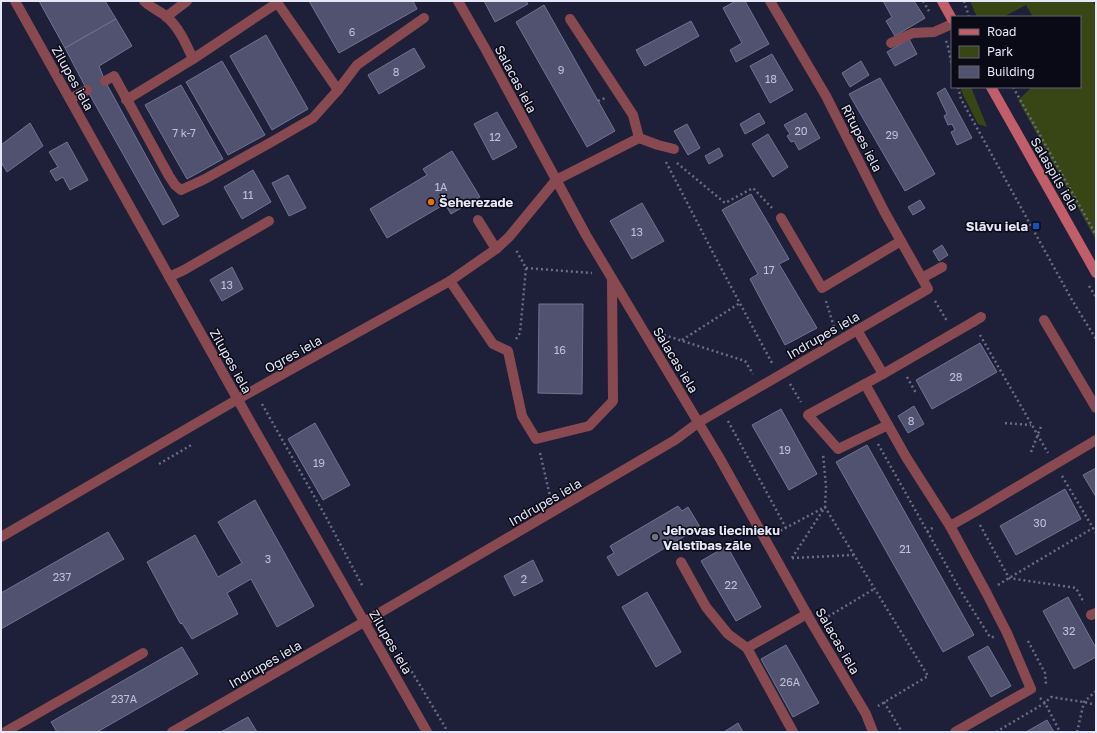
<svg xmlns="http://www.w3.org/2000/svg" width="1097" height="733" viewBox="0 0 1097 733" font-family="'Golos Text',sans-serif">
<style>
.green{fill:#384515}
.building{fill:#505270;stroke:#717393}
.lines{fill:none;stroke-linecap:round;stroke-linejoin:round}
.path{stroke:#6c6d84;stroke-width:2.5;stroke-dasharray:2 3;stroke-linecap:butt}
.lane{stroke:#884a50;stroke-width:10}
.street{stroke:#884a50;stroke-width:10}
.secondary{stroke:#c25e69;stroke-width:10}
.food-dot{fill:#e8710a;stroke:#0a0a16;stroke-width:1.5}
.transit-dot{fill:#1a4fb4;stroke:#0a0a16;stroke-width:1.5}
.worship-dot{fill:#6b7280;stroke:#0a0a16;stroke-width:1.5}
.labels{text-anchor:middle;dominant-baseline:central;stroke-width:3;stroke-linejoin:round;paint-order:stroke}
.number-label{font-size:11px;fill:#c0c2d8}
.street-label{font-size:13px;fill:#e6e8fa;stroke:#0a0a16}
.poi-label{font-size:13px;font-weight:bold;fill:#e6e8fa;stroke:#0a0a16;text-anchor:start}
</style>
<rect width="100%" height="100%" fill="#1e1f39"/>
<!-- green -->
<g class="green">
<polygon points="970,1 1093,1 1096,7 1096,240 1018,100 1032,87 1080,87 1080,17 1033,17 1026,5 1003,17 977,17"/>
<polygon points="960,87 971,87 987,127 978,124 963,95"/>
</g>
<!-- building -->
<g class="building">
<polygon points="39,1 105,1 116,19 65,48"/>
<polygon points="309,1 413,1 417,9 339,53"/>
<polygon points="484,1 526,1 528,4 495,22"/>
<polygon points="736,1 745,1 769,44 736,62 730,50 742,43 723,8"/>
<polygon points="883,1 914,1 925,18 895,36 886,21 892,17"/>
<polygon points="544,5 615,131 587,147 516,22"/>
<polygon points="116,19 132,46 99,66 105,81 179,216 163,225 87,90 65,48"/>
<polygon points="691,21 699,36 645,66 636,50"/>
<polygon points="266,35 308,109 272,130 230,56"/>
<polygon points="909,39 917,54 895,66 887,52"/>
<polygon points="414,48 425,67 379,94 368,75"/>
<polygon points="772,54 793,90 770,103 750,66"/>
<polygon points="222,61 265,135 228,155 186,82"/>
<polygon points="861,61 869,75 850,87 842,73"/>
<polygon points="880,78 935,174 905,191 849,94"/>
<polygon points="181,85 223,159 187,179 145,105"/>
<polygon points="945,88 972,138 957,145 951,132 955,130 952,124 948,125 944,116 947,114 937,93"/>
<polygon points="497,112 517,147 493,160 474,124"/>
<polygon points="759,113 765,123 745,134 740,124"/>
<polygon points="806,113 820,138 799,150 794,141 791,142 787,136 790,134 784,125"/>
<polygon points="30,123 43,146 7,172 1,162 1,145"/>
<polygon points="687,124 700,148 688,155 674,131"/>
<polygon points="768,134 788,167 773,177 752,144"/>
<polygon points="67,142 88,180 70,190 63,177 56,181 50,171 58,167 49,152"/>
<polygon points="719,148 723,156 709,164 705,156"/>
<polygon points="452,151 480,197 451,214 445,204 387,238 370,209 427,175 423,169"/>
<polygon points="253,170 271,202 242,219 224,187"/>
<polygon points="288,175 306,208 289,216 272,183"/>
<polygon points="751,194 789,259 779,264 817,328 785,345 750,279 758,274 722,210"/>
<polygon points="920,200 925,208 913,215 908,207"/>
<polygon points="642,203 664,241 632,259 610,221"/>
<polygon points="942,245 948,255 939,261 933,251"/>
<polygon points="232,267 243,289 222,301 210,280"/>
<polygon points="539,304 583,304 582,394 538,393"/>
<polygon points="980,343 997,372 932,409 916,380"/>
<polygon points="914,406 924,424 908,433 898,416"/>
<polygon points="781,409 817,474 789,490 752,425"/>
<polygon points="315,423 350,485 323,500 288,439"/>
<polygon points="867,445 974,635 943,652 836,462"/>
<polygon points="1096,468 1096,497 1083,475"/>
<polygon points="1065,489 1081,519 1016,555 1000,526"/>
<polygon points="255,500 314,606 277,627 251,579 227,593 238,614 192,639 182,623 181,624 180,623 147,562 195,535 218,577 242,563 218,522"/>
<polygon points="678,506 682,511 688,507 700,527 618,576 607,557 614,553 610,546"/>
<polygon points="108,532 124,559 1,629 1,593"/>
<polygon points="727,546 761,607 736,621 701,561"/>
<polygon points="533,560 543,581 514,596 504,576"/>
<polygon points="647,592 681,652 656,667 622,607"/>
<polygon points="1068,597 1096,648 1096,657 1074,669 1043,611"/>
<polygon points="786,645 819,703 793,717 761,659"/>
<polygon points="988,646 1011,686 991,697 968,657"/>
<polygon points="182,647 198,674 97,732 57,732 51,722"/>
<polygon points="248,717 257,732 221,732"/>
<polygon points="1047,720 1054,732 1026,732"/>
<polygon points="738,723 743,732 724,732"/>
</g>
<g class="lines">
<!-- path -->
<g class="path">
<polyline points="923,1 929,11"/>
<polyline points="964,1 969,17"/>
<path d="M946,41c3,6 4,18 6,24"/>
<polyline points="958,87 961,99 1072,300 1096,339"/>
<polyline points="1013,87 1096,235"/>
<polyline points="598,101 605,98"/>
<polyline points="666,162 722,270 772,363"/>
<polyline points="677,163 725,203 753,188 772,208"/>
<polyline points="526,268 592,273"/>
<polyline points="1089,286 1096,297"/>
<polyline points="826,301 834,327"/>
<polyline points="935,301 947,321"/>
<polyline points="664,335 745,361 753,374"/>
<polyline points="980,335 1048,453"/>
<polyline points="516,339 520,333 526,268 516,250"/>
<polyline points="682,340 740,303"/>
<polyline points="907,377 916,393"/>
<polyline points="790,384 801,402"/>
<polyline points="262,404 327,519 363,587"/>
<polyline points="728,421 786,528"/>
<polyline points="1005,423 1031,425"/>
<polyline points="878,444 962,593 990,637 994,637"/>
<polyline points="1031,452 1042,424"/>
<polyline points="540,453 550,496"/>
<polyline points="159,464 193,444"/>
<polyline points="1062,476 1096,533"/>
<polyline points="980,525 1009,578 1076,588 1084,603"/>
<polyline points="927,532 935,526"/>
<polyline points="776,533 825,507 854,555 928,676 878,706"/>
<polyline points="792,558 825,507 826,486 823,454"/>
<polyline points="792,558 854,555"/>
<polyline points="998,585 1009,578 1093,528"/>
<polyline points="824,619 874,589"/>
<polyline points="1028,641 1045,673 1046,684"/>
<polyline points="409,667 448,732"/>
<polyline points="1040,698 1045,703 1060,732"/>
<polyline points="884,702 902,732"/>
<polyline points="996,732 1045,703 1051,697 1084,702 1096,705"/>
<polyline points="1077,732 1084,702 1096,691"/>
</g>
<!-- lane -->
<g class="lane">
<path d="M144,1c7,7 16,10 23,16 13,12 19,27 26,42"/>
<polyline points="276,1 338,90"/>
<polyline points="166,17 187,1"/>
<polyline points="891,43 913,33 934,32 952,24"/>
<polyline points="105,81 114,76 169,176 175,185 181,190 205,179 275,140 313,118 338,90 357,65 424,18"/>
<polyline points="70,99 87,90"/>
<polyline points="126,100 193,59 277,3"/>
<polyline points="639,138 658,145 674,149"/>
<polyline points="556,180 639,138 633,115 570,19"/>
<polyline points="478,220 496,249"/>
<polyline points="169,277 184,270 269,221"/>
<polyline points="922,278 942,267"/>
<polyline points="1044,320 1096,408"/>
<polyline points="973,322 981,317"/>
<polyline points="681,562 706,607 728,634 747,648"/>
<polyline points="5,732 143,653"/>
<polyline points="793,732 747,648 807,614"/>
</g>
<!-- street -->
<g class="street">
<polyline points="15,1 247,416 427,732"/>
<polyline points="458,1 486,50 586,235 719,457 813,625 866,714 873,732"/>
<polyline points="781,218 822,288 901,241"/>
<polyline points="450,281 493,344 508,351 522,416 536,439 589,426 613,401 612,280"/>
<polyline points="857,330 883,374 865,384 906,457 950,526 987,594 1007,633 1031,689 955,732"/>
<polyline points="883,374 973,322"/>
<polyline points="865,384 808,415 838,449 888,425"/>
<polyline points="950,526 973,513 1096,440"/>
<polyline points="1,537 238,399 450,281 496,249 509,237 556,180"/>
<polyline points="1091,615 1096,613"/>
<polyline points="172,732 364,622 675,440 699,422 928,289 884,211 826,96 770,1"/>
</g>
<!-- secondary -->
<g class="secondary">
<polyline points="942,1 952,19"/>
<polyline points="991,87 1096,273"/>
</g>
</g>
<!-- markers -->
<circle class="food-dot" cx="431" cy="202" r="4"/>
<rect class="transit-dot" x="1032" y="222" width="8" height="8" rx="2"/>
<circle class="worship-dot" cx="655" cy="537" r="4"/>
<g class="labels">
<!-- number labels -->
<g class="number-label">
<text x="352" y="31">6</text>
<text x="561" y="69">9</text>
<text x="396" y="71">8</text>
<text x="771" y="78">18</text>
<text x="801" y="130">20</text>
<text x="184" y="132">7 k-7</text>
<text x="892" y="134">29</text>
<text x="495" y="136">12</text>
<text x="441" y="186">1A</text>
<text x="248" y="194">11</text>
<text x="637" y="231">13</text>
<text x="769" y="269">17</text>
<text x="227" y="284">13</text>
<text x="560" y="349">16</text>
<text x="956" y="376">28</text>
<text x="911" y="420">8</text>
<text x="785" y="449">19</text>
<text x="319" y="462">19</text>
<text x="1040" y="522">30</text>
<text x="905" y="548">21</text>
<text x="268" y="558">3</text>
<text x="62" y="576">237</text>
<text x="524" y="578">2</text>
<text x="731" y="584">22</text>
<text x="1069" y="630">32</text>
<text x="790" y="681">26A</text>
<text x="124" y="698">237A</text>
</g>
<!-- street labels -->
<g class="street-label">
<text transform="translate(73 78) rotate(61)">Zilupes iela</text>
<text transform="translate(516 79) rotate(62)">Salacas iela</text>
<text transform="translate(862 138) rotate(63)">Rītupes iela</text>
<text transform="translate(1055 174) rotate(60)">Salaspils iela</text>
<text transform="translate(823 335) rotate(-30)">Indrupes iela</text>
<text transform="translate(293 354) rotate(-29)">Ogres iela</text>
<text transform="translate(676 360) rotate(59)">Salacas iela</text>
<text transform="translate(231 361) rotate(61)">Zilupes iela</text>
<text transform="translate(545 502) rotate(-30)">Indrupes iela</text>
<text transform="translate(838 641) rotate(60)">Salacas iela</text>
<text transform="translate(391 642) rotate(60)">Zilupes iela</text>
<text transform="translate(265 664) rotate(-30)">Indrupes iela</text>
</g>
<!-- poi labels -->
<g class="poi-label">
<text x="439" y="202">Šeherezade</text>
<text x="1028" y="226" text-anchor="end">Slāvu iela</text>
<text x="663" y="530">Jehovas liecinieku<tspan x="663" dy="15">Valstības zāle</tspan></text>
</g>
</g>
<!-- border -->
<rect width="1097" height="733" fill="none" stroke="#e6e8fa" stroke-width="4"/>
<!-- legend -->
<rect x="951" y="16" width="130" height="72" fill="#0a0a16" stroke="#626371"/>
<rect x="959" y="29" width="20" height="6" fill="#c25e69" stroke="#626371"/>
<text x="987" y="36" font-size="12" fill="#e6e8fa">Road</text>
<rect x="959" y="46" width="20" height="12" fill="#384515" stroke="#626371"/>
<text x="987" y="56" font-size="12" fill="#e6e8fa">Park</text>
<rect x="959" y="66" width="20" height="12" fill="#505270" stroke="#626371"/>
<text x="987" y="76" font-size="12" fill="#e6e8fa">Building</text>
</svg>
